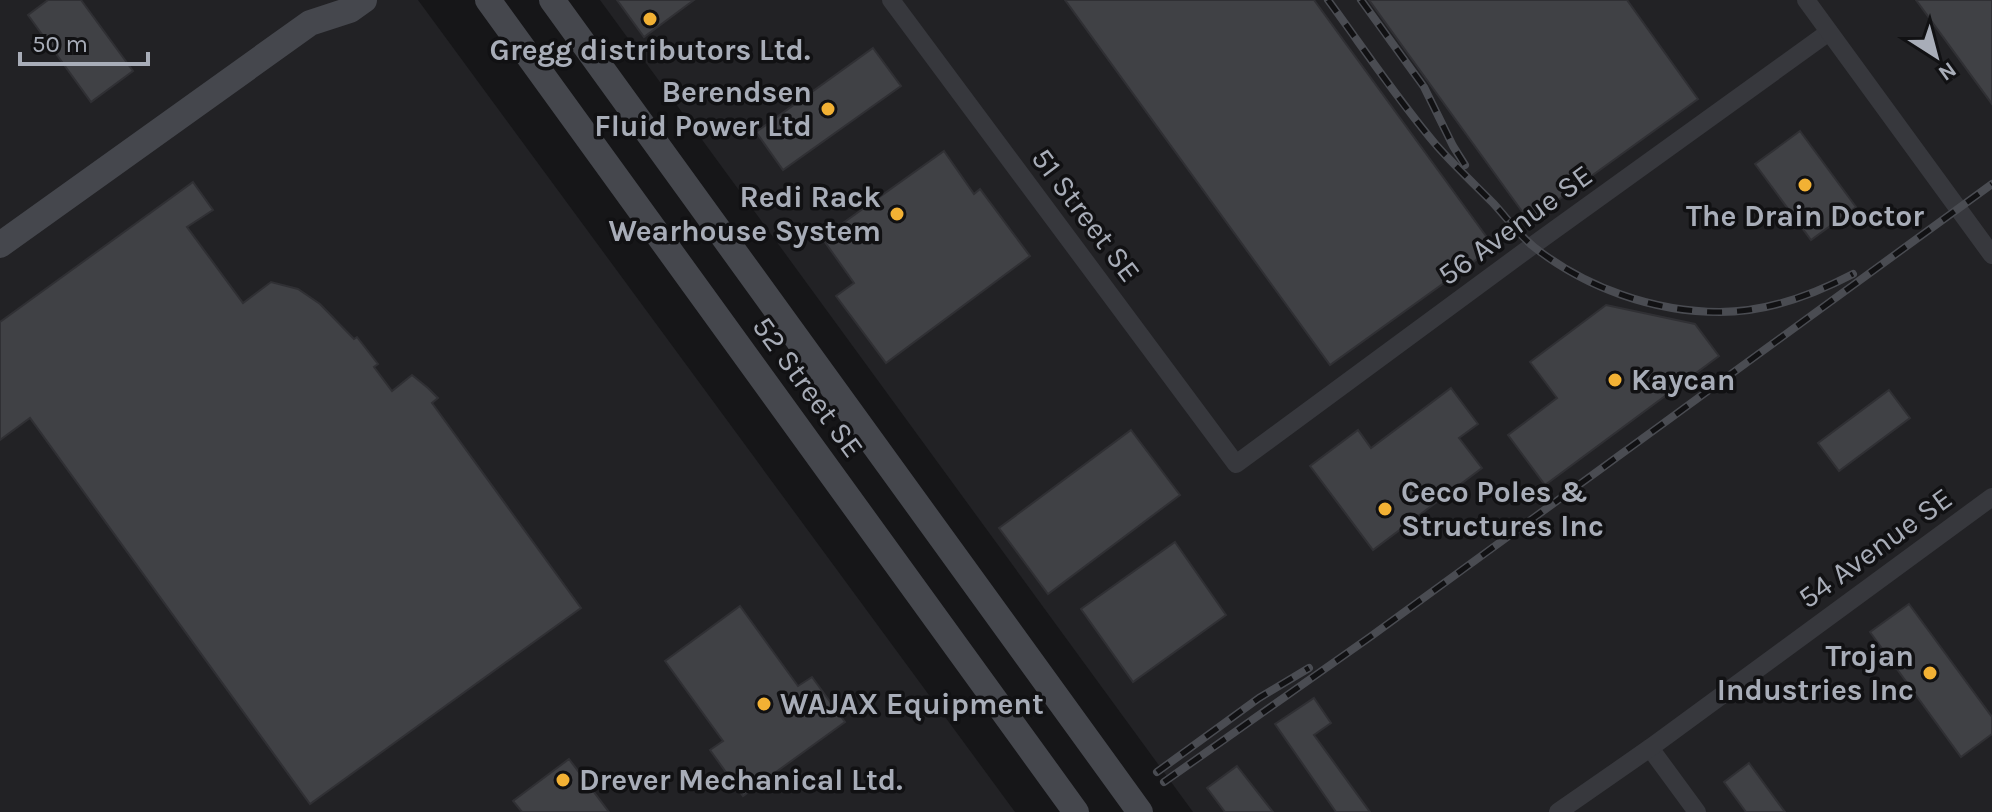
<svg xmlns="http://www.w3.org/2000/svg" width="1992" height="812" viewBox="0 0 1992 812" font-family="Karla,sans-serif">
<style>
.built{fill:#222225}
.building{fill:#404145;stroke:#303034;stroke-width:2}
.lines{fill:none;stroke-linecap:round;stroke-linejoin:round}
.street{stroke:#37383d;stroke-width:18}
.secondary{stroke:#45474d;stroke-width:26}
.rail-casing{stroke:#4a4c52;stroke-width:8}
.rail{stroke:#111113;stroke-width:5;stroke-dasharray:15;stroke-linecap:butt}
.poi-dot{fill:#f2b134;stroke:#111113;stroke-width:3}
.labels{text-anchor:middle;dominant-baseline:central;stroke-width:7;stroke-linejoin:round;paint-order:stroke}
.poi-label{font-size:30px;font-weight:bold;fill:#a8adb8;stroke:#111113;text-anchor:start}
.street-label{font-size:30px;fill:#a8adb8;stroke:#111113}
</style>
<rect width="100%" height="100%" fill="#161618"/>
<!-- built -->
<g class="built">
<polygon points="0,0 418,0 1015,812 0,812"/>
<polygon points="600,0 1992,0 1992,812 1193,812"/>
</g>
<!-- building -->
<g class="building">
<polygon points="48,0 81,0 133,71 91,102 28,15"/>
<polygon points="617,0 694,0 644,37"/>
<polygon points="1065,0 1314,0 1494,247 1330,365"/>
<polygon points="1369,0 1627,0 1698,99 1529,221"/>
<polygon points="1916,0 1992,0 1992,104"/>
<polygon points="873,48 901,86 783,170 756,132"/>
<polygon points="1800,131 1856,207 1811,240 1755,164"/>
<polygon points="944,151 974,194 980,189 1030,256 886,363 836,296 854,283 822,238"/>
<polygon points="193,182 213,210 187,227 243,303 271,282 298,289 320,304 354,339 357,337 378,364 374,367 392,391 412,375 428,388 438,398 432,403 581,608 310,804 30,418 0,440 0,322"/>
<polygon points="1606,305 1695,324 1719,356 1545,485 1508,435 1557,398 1530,362"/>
<polygon points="1451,388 1478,424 1459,438 1482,468 1373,550 1310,466 1358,430 1371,448"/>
<polygon points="1889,390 1910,418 1839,471 1818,443"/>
<polygon points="1131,430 1180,495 1048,594 999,528"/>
<polygon points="1175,542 1226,615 1133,682 1081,609"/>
<polygon points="1909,604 1992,717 1992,734 1961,757 1870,632"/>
<polygon points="740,606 798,686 812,677 845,722 743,796 710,750 723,741 665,661"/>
<polygon points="1314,698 1331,723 1314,735 1370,812 1336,812 1275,724"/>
<polygon points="569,759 609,812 522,812 513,801"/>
<polygon points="1749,763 1785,812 1746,812 1724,782"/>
<polygon points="1237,766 1273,812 1225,812 1207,788"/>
</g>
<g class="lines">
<!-- street -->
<g class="street">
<polyline points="891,0 1236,464 1532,246 1829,32"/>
<polyline points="1806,0 1992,255"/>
<polyline points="1650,748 1697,812"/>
<polyline points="1558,812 1650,748 1992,497"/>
</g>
<!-- secondary -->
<g class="secondary">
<polyline points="488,0 1076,812"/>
<polyline points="552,0 1140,812"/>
<polyline points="0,245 310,23 350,10 364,0"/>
</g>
<defs>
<g id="rail">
<path d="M1328,0c36,49 70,100 109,146 18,20 37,38 56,57 13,14 26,32 41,44 52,41 120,65 186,65 46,0 93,-17 133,-38"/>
<polyline points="1361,0 1424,87 1453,146 1465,165"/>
<polyline points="1157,772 1259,698 1309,668"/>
<polyline points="1164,782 1370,637 1992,184"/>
</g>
</defs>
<!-- rail casing -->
<use href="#rail" class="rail-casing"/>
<!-- rail -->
<use href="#rail" class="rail"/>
</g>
<!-- markers -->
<g class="poi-dot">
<circle cx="650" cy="19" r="8"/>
<circle cx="828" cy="109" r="8"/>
<circle cx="1805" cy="185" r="8"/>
<circle cx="897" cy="214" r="8"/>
<circle cx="1615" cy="380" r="8"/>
<circle cx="1385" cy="509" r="8"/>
<circle cx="1930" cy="673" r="8"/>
<circle cx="764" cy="704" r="8"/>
<circle cx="563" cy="780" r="8"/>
</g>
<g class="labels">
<!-- poi labels -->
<g class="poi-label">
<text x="650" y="50" text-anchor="middle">Gregg distributors Ltd.</text>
<text x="812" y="92" text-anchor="end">Berendsen<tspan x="812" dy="34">Fluid Power Ltd</tspan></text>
<text x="881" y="197" text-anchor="end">Redi Rack<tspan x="881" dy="34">Wearhouse System</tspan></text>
<text x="1805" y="216" text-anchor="middle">The Drain Doctor</text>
<text x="1631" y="380">Kaycan</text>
<text x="1401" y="492">Ceco Poles &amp;<tspan x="1401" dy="34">Structures Inc</tspan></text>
<text x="1914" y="656" text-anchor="end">Trojan<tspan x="1914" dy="34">Industries Inc</tspan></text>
<text x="780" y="704">WAJAX Equipment</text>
<text x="579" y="780">Drever Mechanical Ltd.</text>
</g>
<!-- street labels -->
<g class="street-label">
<text transform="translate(1086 215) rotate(53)">51 Street SE</text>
<text transform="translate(1515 225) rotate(-36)">56 Avenue SE</text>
<text transform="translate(808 387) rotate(54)">52 Street SE</text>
<text transform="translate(1875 548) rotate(-36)">54 Avenue SE</text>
</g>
</g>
<!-- north arrow -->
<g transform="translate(1936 56) rotate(144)" stroke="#111113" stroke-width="6" paint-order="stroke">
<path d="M0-6L14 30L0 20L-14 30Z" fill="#a8adb8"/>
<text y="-12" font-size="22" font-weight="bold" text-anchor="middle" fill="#a8adb8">N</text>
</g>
<!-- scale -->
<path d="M20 52v12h128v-12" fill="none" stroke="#a8adb8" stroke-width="4"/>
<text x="32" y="52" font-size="24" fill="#a8adb8" stroke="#111113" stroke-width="6" paint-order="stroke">50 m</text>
</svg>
